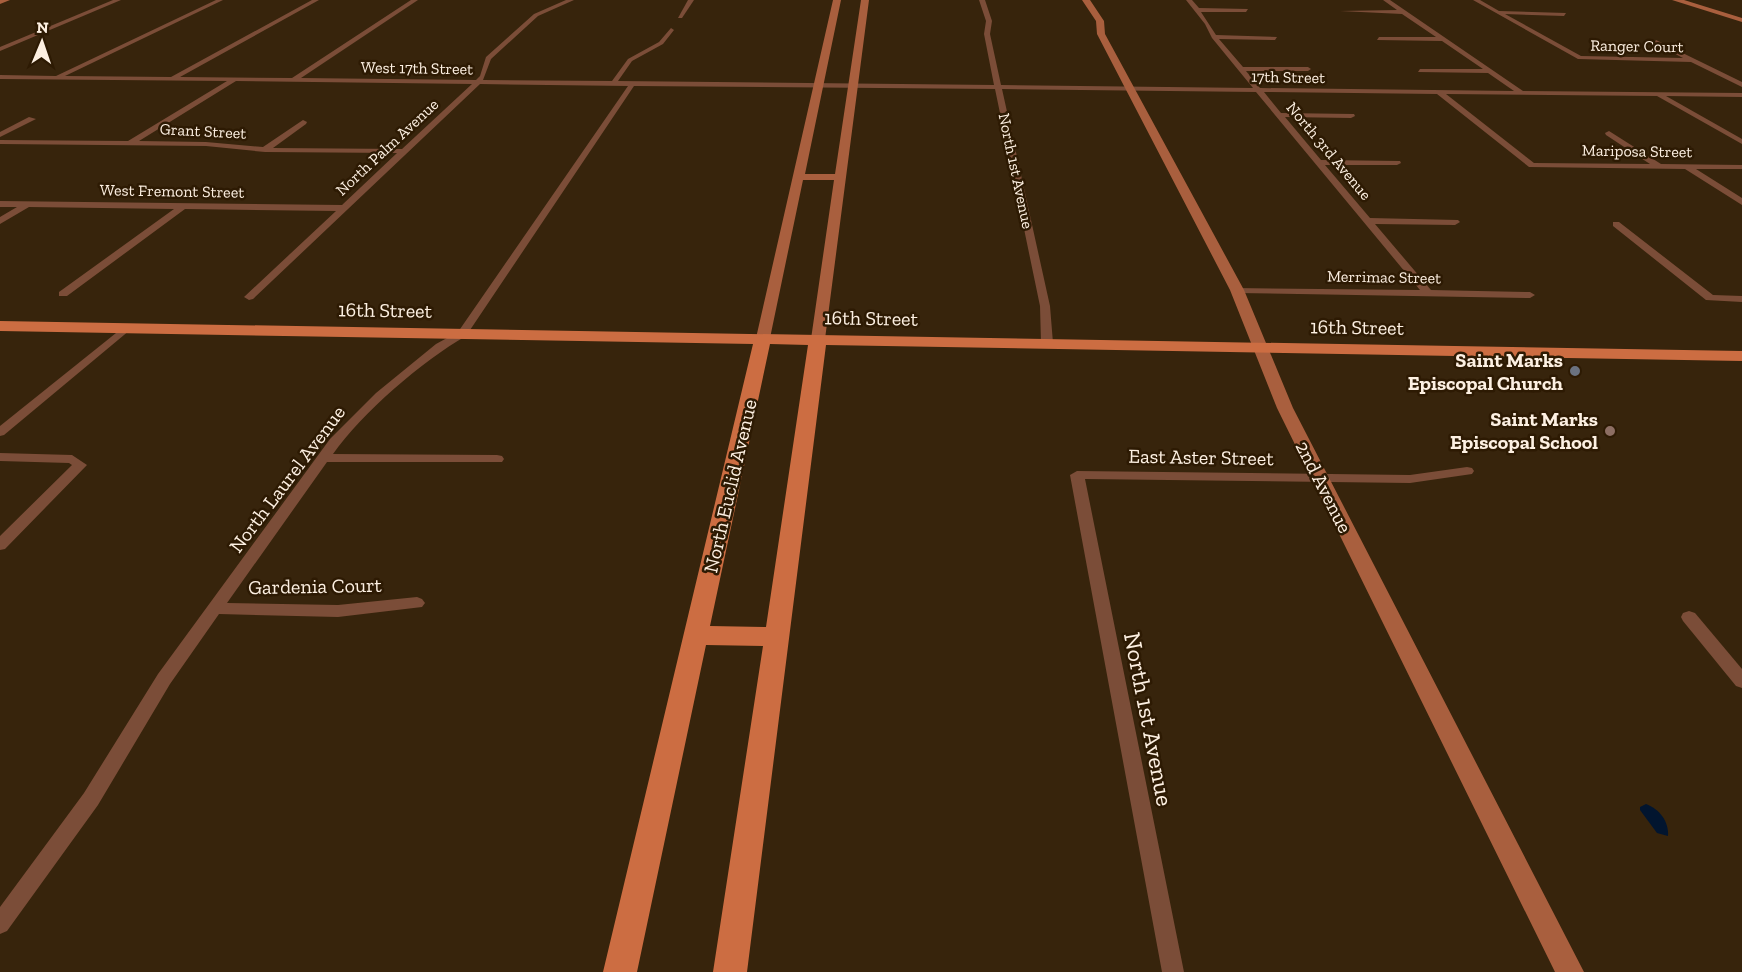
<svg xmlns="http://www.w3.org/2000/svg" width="1742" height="972" viewBox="0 0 1742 972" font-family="'Zilla Slab',serif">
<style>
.water{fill:#02152f}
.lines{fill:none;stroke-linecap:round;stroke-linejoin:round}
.street{fill:#7b4d38;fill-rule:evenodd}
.secondary{fill:#a95f3e;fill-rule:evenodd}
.primary{fill:#cc6d42;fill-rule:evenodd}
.worship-dot{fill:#6b7280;stroke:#2d1a03;stroke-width:2}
.education-dot{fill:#8d6e63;stroke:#2d1a03;stroke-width:2}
.labels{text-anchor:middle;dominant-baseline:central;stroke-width:5;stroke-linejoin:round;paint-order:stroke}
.far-street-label{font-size:16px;fill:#fdf0e2;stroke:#2d1a03}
.street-label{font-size:20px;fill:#fdf0e2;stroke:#2d1a03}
.poi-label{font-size:20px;font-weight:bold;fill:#fdf0e2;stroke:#2d1a03;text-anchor:end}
.near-street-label{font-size:24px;fill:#fdf0e2;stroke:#2d1a03}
</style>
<rect width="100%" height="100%" fill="#37240c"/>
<!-- water -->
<path class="water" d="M1646,804c13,5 23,17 22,32l-11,-3 -17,-23v-3z"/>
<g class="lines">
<!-- street -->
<g class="street">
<polygon points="113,0 121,0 0,51 0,47"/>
<path d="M216,0h7l-158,76 106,1 141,-77h7l-139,77 112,1 119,-78h7l-117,78 175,2 4,-4 6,-19 48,-43 32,-14h8l-36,16 -47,43 -8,21 129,1 16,-22 31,-17 12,-14 3,2 -11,14 -31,17 -14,20 376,4 -10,-51 2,-13 -7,-21h6l7,21 -2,13 11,51 252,3 -41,-50 -7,-14 -19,-24h6l7,8 49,1 -2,3h-45l15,23 61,2 -2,3 -56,-1 24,28h65l3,2 -3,2h-62l14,17 254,3 -26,-18 -70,-1 2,-3h63l-41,-28 -65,-1 2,-3h57l-34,-23 -62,-3 57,-1 -14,-10h7l133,91 219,2v4l-76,-1 76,43v5l-85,-48 -211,-2 88,69 116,1 -44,-29 -1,-2 4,-2 52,33 81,1v4h-46l46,29v7l-57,-36 -156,-2 -92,-73 -173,-2 17,21 73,1 1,2 -4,2 -66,-1 36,43 79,1 1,2 -4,2h-72l45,53 88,2 2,2 -5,3 -80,-1 56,66 99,2 5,3 -5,3 -293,-5 -4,-1v-4l187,2 -164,-198 -254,-3 48,217 3,37 -6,3 -6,-3 -1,-37 -45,-217 -361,-3 -168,250c-44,25 -104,77 -133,118l164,1 5,1 2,3 -2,3h-175l-100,141 111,2 79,-8 5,2 3,4 -3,4 -84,10 -119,-3 -49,70 -72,121 -91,126 -7,3v-27l84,-114 74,-119 172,-235 46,-46 60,-49 22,-12 170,-246 -148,-2 -227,215 -4,1 -5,-3 92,-86 -151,-2 -118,87h-8v-4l115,-83 -145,-2 -29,17v-7l17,-10h-17v-6l342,4 55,-52 -132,-1 -59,-6 -206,-2v-4l128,1 99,-60 -227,-2v-4l56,1zM236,81l236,3 -70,65 -129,-1 33,-24 1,-2 -4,-2 -40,27 -57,-5 -67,-1z"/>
<polygon points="688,0 694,0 682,18 678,18"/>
<polygon points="1473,0 1480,0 1499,11 1566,13 1564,16 1505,14 1581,56 1683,58 1654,43 1656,40 1742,82 1742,87 1691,62 1578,59"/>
<polygon points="29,117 36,119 0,137 0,132"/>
<polygon points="1613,222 1619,222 1713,295 1742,296 1742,302 1706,300 1613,226"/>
<polygon points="126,325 130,326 130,330 4,435 0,436 0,426"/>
<polygon points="0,453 72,455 87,465 5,549 0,550 0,536 72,465 69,463 0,461"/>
<polygon points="1467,467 1472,468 1474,471 1472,474 1410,483 1085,479 1184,972 1162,972 1070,475 1077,471 1410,475"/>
<polygon points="1689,611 1695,613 1742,669 1742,688 1736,686 1683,621 1681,617 1683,613"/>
</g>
<!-- secondary -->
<g class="secondary">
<polygon points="0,0 10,0 0,4"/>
<polygon points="833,0 841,0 805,174 835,174 861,0 869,0 825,339 818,343 811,339 834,180 803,180 770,338 763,342 756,338"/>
<polygon points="1082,0 1090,0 1104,21 1105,34 1244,290 1293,408 1584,972 1555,972 1277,408 1230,290 1097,34 1096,21"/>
<polygon points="1672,0 1684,0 1742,18 1742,22"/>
</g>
<!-- primary -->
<path class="primary" d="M0,321l1742,30v10l-916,-16 -79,627h-34l50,-326 -57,-1 -69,327h-34l150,-628 -753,-13zM770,344l38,1 -42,282 -56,-1z"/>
</g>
<!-- markers -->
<circle class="worship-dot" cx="1575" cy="371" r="6"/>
<circle class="education-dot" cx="1610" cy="431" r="6"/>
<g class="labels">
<!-- far-street labels -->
<g class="far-street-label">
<text transform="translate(1637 46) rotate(1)">Ranger Court</text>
<text transform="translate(417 68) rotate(1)">West 17th Street</text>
<text transform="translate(1288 77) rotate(1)">17th Street</text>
<text transform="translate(203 131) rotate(3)">Grant Street</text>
<text transform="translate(387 147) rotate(-43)">North Palm Avenue</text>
<text transform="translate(1329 151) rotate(50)">North 3rd Avenue</text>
<text transform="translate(1637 151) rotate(1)">Mariposa Street</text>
<text transform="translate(1016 171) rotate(78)">North 1st Avenue</text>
<text transform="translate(172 191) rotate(1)">West Fremont Street</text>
<text transform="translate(1384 277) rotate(1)">Merrimac Street</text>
</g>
<!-- street labels -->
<g class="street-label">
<text transform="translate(385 310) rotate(1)">16th Street</text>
<text transform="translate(871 318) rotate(1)">16th Street</text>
<text transform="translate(1357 327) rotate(1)">16th Street</text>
<text transform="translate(1201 457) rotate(1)">East Aster Street</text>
<text transform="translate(287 479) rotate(-53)">North Laurel Avenue</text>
<text transform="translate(730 486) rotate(-77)">North Euclid Avenue</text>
<text transform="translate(1324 487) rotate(63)">2nd Avenue</text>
<text transform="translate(315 586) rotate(-1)">Gardenia Court</text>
</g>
<!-- poi labels -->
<g class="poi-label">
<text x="1563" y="360">Saint Marks<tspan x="1563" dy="23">Episcopal Church</tspan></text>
<text x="1598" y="419">Saint Marks<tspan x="1598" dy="23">Episcopal School</tspan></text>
</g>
<!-- near-street labels -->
<g class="near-street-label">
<text transform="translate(1149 719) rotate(79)">North 1st Avenue</text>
</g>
</g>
<!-- north arrow -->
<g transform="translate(42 42) rotate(2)" stroke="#2d1a03" stroke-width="4.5" paint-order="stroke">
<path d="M0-4.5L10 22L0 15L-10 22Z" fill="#fdf0e2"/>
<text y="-9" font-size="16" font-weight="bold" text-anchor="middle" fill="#fdf0e2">N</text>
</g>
</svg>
